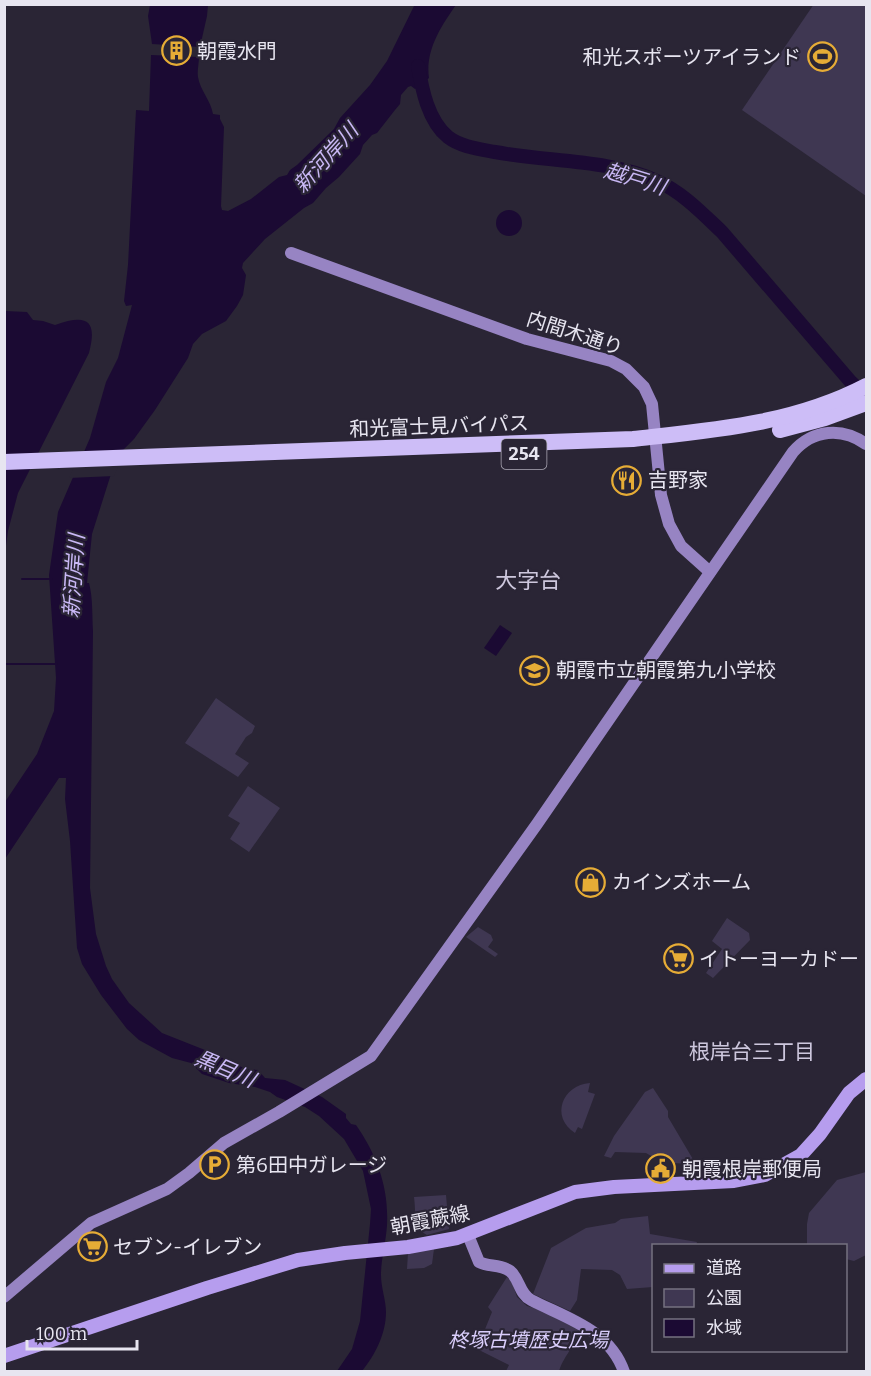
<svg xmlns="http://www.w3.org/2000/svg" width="871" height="1376" viewBox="0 0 871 1376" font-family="Bitter,'Noto Sans JP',serif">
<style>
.green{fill:#3f3752}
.water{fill:#1b0a33}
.pier{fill:#2a2535}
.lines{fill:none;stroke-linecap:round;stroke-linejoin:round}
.stream{stroke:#1b0a33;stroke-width:2}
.canal{stroke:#1b0a33;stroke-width:8}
.river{stroke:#1b0a33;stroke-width:14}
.secondary{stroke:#9784c3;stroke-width:12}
.primary{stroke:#b69dee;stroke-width:14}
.highway{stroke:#cdbdf7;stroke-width:16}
.labels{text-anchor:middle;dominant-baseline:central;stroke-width:4.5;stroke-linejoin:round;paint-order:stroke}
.shield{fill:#2a2535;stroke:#aeabb8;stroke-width:1.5}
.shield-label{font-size:18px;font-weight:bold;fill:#e7e5f0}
.poi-label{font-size:20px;fill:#e7e5f0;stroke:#2a2535;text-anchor:start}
.street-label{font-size:20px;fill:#e7e5f0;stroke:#2a2535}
.park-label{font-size:20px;font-style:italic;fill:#d9cdfb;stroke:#2a2535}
.water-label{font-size:21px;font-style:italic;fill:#c9b8f5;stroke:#2a2535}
.neighbourhood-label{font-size:21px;fill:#cdc7dd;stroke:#2a2535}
.quarter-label{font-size:22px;fill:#cdc7dd;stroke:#2a2535}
</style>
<rect width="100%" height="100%" fill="#2a2535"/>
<!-- green -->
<g class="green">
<polygon points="814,4 866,5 866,196 742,110"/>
<polygon points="216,698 255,726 252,733 246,737 235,754 249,763 238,777 185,743"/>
<polygon points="248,786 280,808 249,852 230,839 240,823 228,816"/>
<polygon points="727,918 749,933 750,940 713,978 706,973 722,949 712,941"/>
<polygon points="478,927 491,935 493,940 488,947 498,954 495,957 466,937"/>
<path d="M590,1083l-2,9 7,2 -13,35 -4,-2 -3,6c-25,-16 -13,-48 15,-50z"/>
<polygon points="653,1088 668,1111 668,1117 694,1161 691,1164 654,1162 653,1157 646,1153 615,1152 611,1158 604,1156 614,1136 645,1092"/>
<polygon points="866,1172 866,1255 854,1261 846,1259 846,1246 807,1245 807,1224 809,1213 837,1180"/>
<path d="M446,1195l3,34 -22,6c-14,-7 -11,-24 -13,-38z"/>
<polygon points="648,1216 650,1234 697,1242 696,1245 654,1246 653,1287 627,1289 620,1275 612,1270 581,1269 577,1300 570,1311 533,1294 551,1248 586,1228 615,1223 621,1219"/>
<polygon points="434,1249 432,1264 424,1268 407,1269 408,1253"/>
<path d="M507,1277l5,5 5,15 10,9 14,4 39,19c-6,6 -6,12 -9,19 -5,9 -9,13 -12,23h-53l3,-6 -32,-16 15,-37 -4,-5z"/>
</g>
<!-- water -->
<g class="water">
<path d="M415,4l41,1c-15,21 -31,46 -27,73l-14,11 -4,-3 -3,1 -7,8 -1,9 -5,6 -18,23 -5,2 -9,10 -3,9 -21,23 -13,11 -13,15 -9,5 -39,31 -22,24 -1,5 4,7 -3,20 -6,11 -11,15 -24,13 -9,10 -5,14 -33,52 -21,29 -12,12 -11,23 -19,60 -5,49h2c4,15 3,32 4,48l-3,257 6,46 10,32 6,13 17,24 33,30 48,19 36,17 12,1 7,8 20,2 37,17 24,17v4l5,6 5,1c21,30 33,63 31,100 -1,17 -6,34 -6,50 0,13 5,25 5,37 0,22 -11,43 -24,59h-25l15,-22 8,-28 10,-97 1,-15 -8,-38 -19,-32 -25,-23 -14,-9 -28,-10 -7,-5 -15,-5 -26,-4 -27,-9 -11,-11 -19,-5 -13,-7 -20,-11 -12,-11 -26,-34 -19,-31 -5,-16 -7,-107 -5,-42 1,-21h-7l-54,81v-57l32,-48 17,-43 2,-33 -7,-103 9,-63 32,-74 16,-56 12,-24 14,-53 -6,1 -2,-5 4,-36 8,-155 13,1 2,-56 48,2c0,6 -2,14 -1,20 2,13 13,24 15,37l7,1v4l4,8 -3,79 1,4 6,1 23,-12 28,-22 8,-2 3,-5 7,-5 37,-36 6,-11 30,-33 17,-24z"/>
<polygon points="150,5 208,5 207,16 200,47 152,44 148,16"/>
<circle cx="509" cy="223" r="13"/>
<path d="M5,311l22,1 6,8 10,1 12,4c31,-11 43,-6 34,28l-71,140 -10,38 -3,22v59z"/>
<polygon points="500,625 512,633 496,656 484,648"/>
</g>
<!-- pier -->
<polygon class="pier" points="81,451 124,453 114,476 69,478"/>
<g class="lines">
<!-- stream -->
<g class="stream">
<polyline points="22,579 52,579"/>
<polyline points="4,664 57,664"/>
</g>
<!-- canal -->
<polyline class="canal" points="179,66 179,36"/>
<!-- river -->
<path class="river" d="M418,66c4,23 10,55 30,71 13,10 31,12 47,15 52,10 114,7 162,29 25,11 45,32 65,51l128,149 15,14"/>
<!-- secondary -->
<g class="secondary">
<polyline points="291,253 527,339 611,361 626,369 644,387 652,404 661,495 669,524 681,546 710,572"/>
<path d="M468,1235l11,27c9,5 21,2 31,9 10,8 9,23 21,29 35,18 79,30 93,72"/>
<path d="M4,1297l87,-74 76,-34 22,-16 35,-30 55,-31 92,-56 166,-232 256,-372c20,-23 49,-25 73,-8"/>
</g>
<!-- primary -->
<polyline class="primary" points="4,1356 207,1288 298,1260 345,1253 408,1247 457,1238 575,1192 614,1187 734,1181 765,1175 801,1155 820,1134 849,1093 866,1079"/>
<!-- highway -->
<g class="highway">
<polyline points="780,430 825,418 866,403"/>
<path d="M4,462l629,-23c81,-9 160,-15 233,-53"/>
</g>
</g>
<!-- icons -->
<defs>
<symbol id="building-ring" viewBox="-11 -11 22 22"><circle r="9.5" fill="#2a2535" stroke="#e6ac36" stroke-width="1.5"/><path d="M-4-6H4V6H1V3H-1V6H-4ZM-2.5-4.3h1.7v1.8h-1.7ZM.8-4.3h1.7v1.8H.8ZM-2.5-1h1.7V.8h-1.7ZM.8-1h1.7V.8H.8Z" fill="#e6ac36"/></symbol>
<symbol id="stadium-ring" viewBox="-11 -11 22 22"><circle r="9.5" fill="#2a2535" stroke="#e6ac36" stroke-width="1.5"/><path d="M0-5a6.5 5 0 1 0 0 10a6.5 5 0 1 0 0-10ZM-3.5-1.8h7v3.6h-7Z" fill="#e6ac36"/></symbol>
<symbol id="restaurant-ring" viewBox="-11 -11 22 22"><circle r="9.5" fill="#2a2535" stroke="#e6ac36" stroke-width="1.5"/><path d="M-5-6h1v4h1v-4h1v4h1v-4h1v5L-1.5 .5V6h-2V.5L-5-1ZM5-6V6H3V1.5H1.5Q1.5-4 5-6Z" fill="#e6ac36"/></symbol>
<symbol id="school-ring" viewBox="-11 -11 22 22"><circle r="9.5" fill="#2a2535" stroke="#e6ac36" stroke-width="1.5"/><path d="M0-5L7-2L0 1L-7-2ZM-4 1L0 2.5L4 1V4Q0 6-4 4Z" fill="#e6ac36"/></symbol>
<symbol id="shop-ring" viewBox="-11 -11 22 22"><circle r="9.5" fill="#2a2535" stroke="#e6ac36" stroke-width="1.5"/><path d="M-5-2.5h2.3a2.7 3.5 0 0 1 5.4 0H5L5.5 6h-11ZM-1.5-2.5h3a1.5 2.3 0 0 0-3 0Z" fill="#e6ac36"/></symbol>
<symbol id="supermarket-ring" viewBox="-11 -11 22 22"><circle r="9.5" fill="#2a2535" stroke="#e6ac36" stroke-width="1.5"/><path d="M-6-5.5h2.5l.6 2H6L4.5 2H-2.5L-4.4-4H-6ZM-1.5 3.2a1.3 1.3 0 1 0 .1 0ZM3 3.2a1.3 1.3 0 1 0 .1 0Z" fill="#e6ac36"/></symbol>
<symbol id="parking-ring" viewBox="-11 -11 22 22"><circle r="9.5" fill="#2a2535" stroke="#e6ac36" stroke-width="1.5"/><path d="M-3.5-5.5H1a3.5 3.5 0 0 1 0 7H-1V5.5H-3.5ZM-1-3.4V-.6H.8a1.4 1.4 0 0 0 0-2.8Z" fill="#e6ac36"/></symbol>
<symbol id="civic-ring" viewBox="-11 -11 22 22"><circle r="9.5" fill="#2a2535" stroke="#e6ac36" stroke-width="1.5"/><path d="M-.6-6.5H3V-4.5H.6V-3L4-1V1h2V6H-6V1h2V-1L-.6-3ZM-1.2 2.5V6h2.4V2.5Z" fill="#e6ac36"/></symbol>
</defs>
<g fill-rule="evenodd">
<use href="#building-ring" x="160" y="34" width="33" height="33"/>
<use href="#stadium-ring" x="806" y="40" width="33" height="33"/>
<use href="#restaurant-ring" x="610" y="464" width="33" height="33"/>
<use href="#school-ring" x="518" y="654" width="33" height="33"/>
<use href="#shop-ring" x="574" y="866" width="33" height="33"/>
<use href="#supermarket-ring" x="662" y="942" width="33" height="33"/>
<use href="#parking-ring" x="198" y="1148" width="33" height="33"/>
<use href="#civic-ring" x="644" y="1152" width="33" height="33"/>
<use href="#supermarket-ring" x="76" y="1230" width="33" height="33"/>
</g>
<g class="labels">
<!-- shield labels -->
<rect class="shield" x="501.5" y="439" width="45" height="30" rx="4.5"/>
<g class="shield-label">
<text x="524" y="454">254</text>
</g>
<!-- poi labels -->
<g class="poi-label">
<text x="197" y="51">朝霞水門</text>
<text x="801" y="57" text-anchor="end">和光スポーツアイランド</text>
<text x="648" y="480">吉野家</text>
<text x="556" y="670">朝霞市立朝霞第九小学校</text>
<text x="612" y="882">カインズホーム</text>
<text x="699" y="959">イトーヨーカドー</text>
<text x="236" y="1165">第6田中ガレージ</text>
<text x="682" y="1169">朝霞根岸郵便局</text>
<text x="113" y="1247">セブン-イレブン</text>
</g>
<!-- street labels -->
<g class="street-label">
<text transform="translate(575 333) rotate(18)">内間木通り</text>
<text transform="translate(439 426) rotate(-2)">和光富士見バイパス</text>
<text transform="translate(430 1220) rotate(-11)">朝霞蕨線</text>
</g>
<!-- park labels -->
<g class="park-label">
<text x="528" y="1340">柊塚古墳歴史広場</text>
</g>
<!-- water labels -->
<g class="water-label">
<text transform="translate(326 158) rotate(-48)">新河岸川</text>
<text transform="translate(635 179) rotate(17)">越戸川</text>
<text transform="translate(74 576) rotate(-86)">新河岸川</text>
<text transform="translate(225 1069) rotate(23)">黒目川</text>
</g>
<!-- neighbourhood labels -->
<g class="neighbourhood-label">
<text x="752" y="1052">根岸台三丁目</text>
</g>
<!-- quarter labels -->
<g class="quarter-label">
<text x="528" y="580">大字台</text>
</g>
</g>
<!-- border -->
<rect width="871" height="1376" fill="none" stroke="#e7e5f0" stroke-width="12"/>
<!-- legend -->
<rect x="652" y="1244" width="195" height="108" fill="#2a2535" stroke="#767280" stroke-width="1.5"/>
<rect x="664" y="1264" width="30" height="9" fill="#b69dee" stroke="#767280" stroke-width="1.5"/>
<text x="706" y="1274" font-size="18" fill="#e7e5f0">道路</text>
<rect x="664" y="1289" width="30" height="18" fill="#3f3752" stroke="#767280" stroke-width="1.5"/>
<text x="706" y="1304" font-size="18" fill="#e7e5f0">公園</text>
<rect x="664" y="1319" width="30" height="18" fill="#1b0a33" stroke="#767280" stroke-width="1.5"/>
<text x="706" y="1334" font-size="18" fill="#e7e5f0">水域</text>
<!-- scale -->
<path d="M27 1340v9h110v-9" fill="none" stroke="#e7e5f0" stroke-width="3"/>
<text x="36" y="1340" font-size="18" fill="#e7e5f0" stroke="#2a2535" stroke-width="4.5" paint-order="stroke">100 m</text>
</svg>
